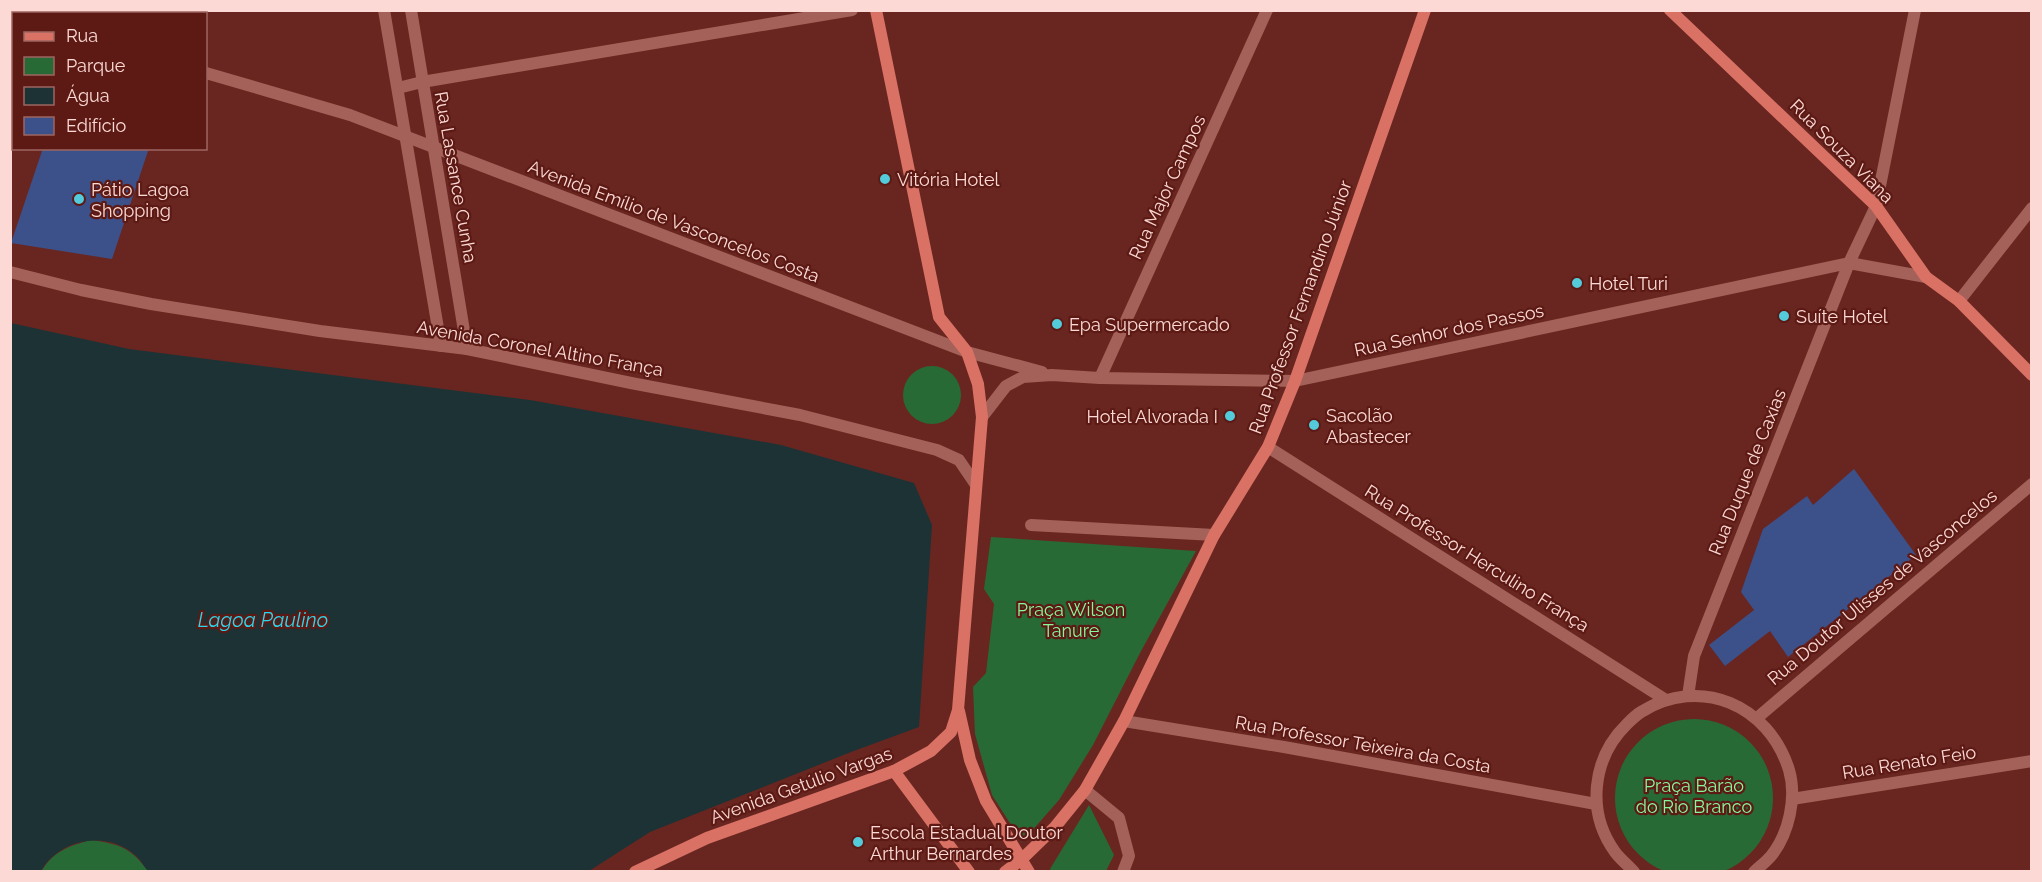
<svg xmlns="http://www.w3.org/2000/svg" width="2042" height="882" viewBox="0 0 2042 882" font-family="Raleway,sans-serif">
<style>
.green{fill:#286a36}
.water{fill:#1d3235}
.building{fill:#3c5089}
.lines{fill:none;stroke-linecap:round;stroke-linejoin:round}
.minor{stroke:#a46159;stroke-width:12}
.secondary{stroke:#da7165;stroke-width:12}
.poi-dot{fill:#53cbdb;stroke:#5d1a15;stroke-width:2}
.labels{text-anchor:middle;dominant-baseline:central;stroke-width:4.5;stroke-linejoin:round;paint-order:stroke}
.street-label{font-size:18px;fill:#fcd9d4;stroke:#5d1a15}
.poi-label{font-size:18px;fill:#fcd9d4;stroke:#5d1a15;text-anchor:start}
.park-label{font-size:18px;fill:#86f89a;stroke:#5d1a15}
.water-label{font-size:20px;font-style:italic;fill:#2ad8ed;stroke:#5d1a15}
</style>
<rect width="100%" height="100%" fill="#692620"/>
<!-- green -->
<g class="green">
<circle cx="932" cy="395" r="29"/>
<polygon points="991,537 1196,551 1140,653 1093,745 1059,800 1022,842 992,795 975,734 973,687 986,673 994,604 984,589"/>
<circle cx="1694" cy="798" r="79"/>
<polygon points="1089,805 1114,855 1106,871 1051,871 1050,869"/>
<path d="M91,840c28,4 39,7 57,31l-107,1c12,-21 28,-26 50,-32z"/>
</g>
<!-- water -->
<path class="water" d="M11,323l118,26 401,51 251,45 133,38 18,42 -13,202 -68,25 -201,80 -61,39h-441c-4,-4 -7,-11 -12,-15 -28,-26 -76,-18 -95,15h-30z"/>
<!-- building -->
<g class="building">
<polygon points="43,148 149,148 112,259 11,243"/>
<polygon points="1854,469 1916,555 1788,657 1770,631 1725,666 1709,645 1754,610 1741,592 1763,529 1807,496 1813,505"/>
</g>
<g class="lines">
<!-- minor -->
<g class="minor">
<polyline points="384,10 441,346"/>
<polyline points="411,10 467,349"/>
<polyline points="10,17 14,17"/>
<polyline points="206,73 350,115 967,352 1042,372"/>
<polyline points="398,88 422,82 852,10"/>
<polyline points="10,272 81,290 151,304 320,331 467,349 631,383 800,415 937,450 959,460 976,485"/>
<polyline points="1959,301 2032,208"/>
<polyline points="1100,378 1267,10"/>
<polyline points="982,417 1006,386 1023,377 1052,375 1100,378 1295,381 1849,263 1926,277"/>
<polyline points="1268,447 1666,700"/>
<polyline points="1031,525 1214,535"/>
<polyline points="1688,696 1694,656 1849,263 1876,206 1915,10"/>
<polyline points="1757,718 2032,484"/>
<polyline points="1124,721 1284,747 1596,804"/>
<polyline points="1085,790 1119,818 1129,856 1123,872"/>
<polyline points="1792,799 2032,761"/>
<path d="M1634,872c-6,-7 -14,-13 -19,-20 -29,-40 -23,-94 12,-128 4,-4 9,-9 14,-12 59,-37 128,-7 148,58 8,27 0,64 -18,86 -5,6 -12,11 -17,16"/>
</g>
<!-- secondary -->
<g class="secondary">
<polyline points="1670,10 1876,206 1926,277 1959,301 2032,375"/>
<polyline points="959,711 970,760 986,801 1029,872"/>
<polyline points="894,771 969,872"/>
<polyline points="635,872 707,838 894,771 931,751 951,732 958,710 982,417 978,384 967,352 939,317 876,10"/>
<polyline points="1005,872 1022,859 1055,827 1085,790 1124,721 1214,535 1268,447 1295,381 1425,10"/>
</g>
</g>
<!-- markers -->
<g class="poi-dot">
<circle cx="885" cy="179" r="6"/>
<circle cx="79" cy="199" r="6"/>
<circle cx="1577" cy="283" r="6"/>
<circle cx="1784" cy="316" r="6"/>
<circle cx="1057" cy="324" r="6"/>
<circle cx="1230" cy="416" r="6"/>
<circle cx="1314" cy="425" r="6"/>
<circle cx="858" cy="842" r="6"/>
</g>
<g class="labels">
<!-- street labels -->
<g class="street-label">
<text transform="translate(1842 151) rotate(45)">Rua Souza Viana</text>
<text transform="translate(456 177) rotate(80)">Rua Lassance Cunha</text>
<text transform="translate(1167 187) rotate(-65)">Rua Major Campos</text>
<text transform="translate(674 221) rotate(21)">Avenida Emílio de Vasconcelos Costa</text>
<text transform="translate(1300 307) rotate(-70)">Rua Professor Fernandino Júnior</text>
<text transform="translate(1449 330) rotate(-12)">Rua Senhor dos Passos</text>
<text transform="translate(540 348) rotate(10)">Avenida Coronel Altino França</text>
<text transform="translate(1747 472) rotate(-68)">Rua Duque de Caxias</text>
<text transform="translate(1477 558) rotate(32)">Rua Professor Herculino França</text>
<text transform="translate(1882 587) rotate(-40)">Rua Doutor Ulisses de Vasconcelos</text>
<text transform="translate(1363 744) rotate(10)">Rua Professor Teixeira da Costa</text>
<text transform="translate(1909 762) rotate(-9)">Rua Renato Feio</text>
<text transform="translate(801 785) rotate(-20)">Avenida Getúlio Vargas</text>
</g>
<!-- poi labels -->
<g class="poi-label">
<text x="897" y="179">Vitória Hotel</text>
<text x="91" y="189">Pátio Lagoa<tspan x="91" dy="21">Shopping</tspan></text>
<text x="1589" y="283">Hotel Turi</text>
<text x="1796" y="316">Suíte Hotel</text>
<text x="1069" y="324">Epa Supermercado</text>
<text x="1326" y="415">Sacolão<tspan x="1326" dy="21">Abastecer</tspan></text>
<text x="1218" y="416" text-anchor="end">Hotel Alvorada I</text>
<text x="870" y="832">Escola Estadual Doutor<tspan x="870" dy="21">Arthur Bernardes</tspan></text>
</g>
<!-- park labels -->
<g class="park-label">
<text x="1071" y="609">Praça Wilson<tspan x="1071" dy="21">Tanure</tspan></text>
<text x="1694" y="785">Praça Barão<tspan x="1694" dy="21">do Rio Branco</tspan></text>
</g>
<!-- water labels -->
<g class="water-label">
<text x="263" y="620">Lagoa Paulino</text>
</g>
</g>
<!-- border -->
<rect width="2042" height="882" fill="none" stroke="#fcd9d4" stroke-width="24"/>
<!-- legend -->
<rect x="12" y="12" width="195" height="138" fill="#5d1a15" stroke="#9d6661" stroke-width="1.5"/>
<rect x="24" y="32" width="30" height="9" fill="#da7165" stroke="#9d6661" stroke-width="1.5"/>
<text x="66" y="42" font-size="18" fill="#fcd9d4">Rua</text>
<rect x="24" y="57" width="30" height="18" fill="#286a36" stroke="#9d6661" stroke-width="1.5"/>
<text x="66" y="72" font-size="18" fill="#fcd9d4">Parque</text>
<rect x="24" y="87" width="30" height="18" fill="#1d3235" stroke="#9d6661" stroke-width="1.5"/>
<text x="66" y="102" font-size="18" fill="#fcd9d4">Água</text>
<rect x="24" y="117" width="30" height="18" fill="#3c5089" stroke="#9d6661" stroke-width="1.5"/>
<text x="66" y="132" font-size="18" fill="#fcd9d4">Edifício</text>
</svg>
